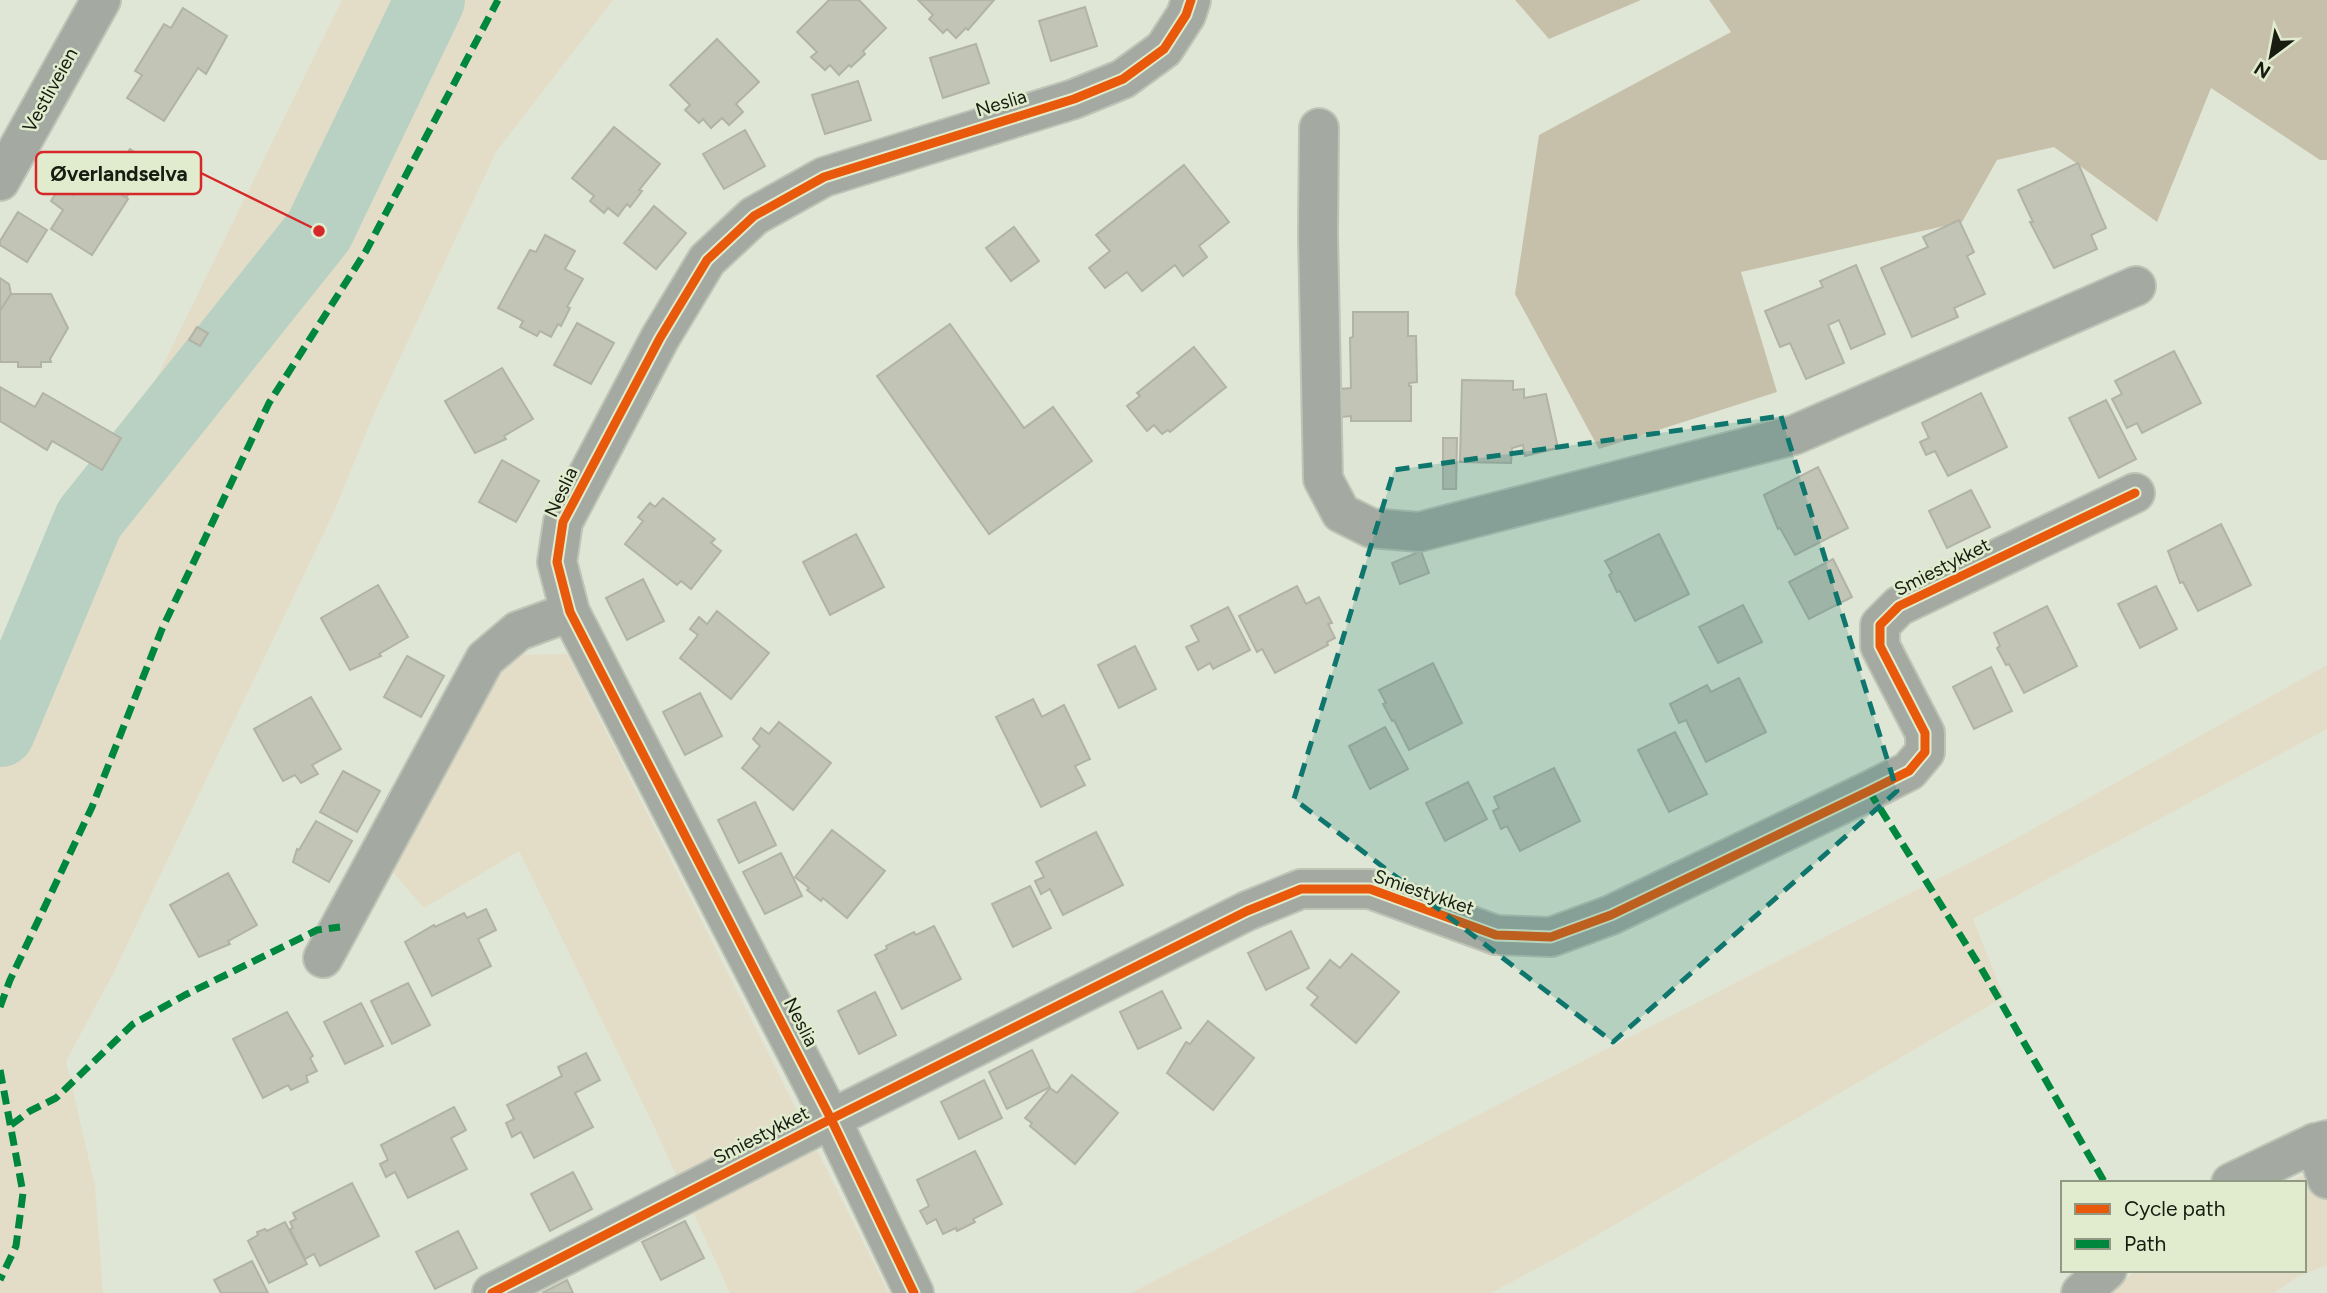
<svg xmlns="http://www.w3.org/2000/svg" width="2327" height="1293" viewBox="0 0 2327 1293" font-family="Figtree,sans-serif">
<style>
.green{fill:#e3ddc8}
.forest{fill:#c6c0aa}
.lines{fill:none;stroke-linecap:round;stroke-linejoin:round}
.river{stroke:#b8d1c3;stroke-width:70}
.building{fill:#c2c4b6;stroke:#b1b3a6;stroke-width:2}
.street-casing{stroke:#bfc4b7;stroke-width:42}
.street{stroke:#a4aaa2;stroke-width:38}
.quiet{stroke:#00873e;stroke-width:7;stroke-dasharray:14 7;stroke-linecap:butt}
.cycleway-casing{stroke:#e1eccf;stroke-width:13}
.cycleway{stroke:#e8590c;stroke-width:9}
.marked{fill:#0f766e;fill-opacity:0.2;stroke:#0f766e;stroke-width:5;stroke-dasharray:14 9;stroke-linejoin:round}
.labels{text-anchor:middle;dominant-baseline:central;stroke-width:5;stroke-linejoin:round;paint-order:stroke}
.street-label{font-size:19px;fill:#181c11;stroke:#e1eccf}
.leader{fill:none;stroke:#d62828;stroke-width:2.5}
.callout-dot{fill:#d62828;stroke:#e1eccf;stroke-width:2.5}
.callout{fill:#e1eccf;stroke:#d62828;stroke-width:2.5}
.callout-label{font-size:21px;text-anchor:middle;font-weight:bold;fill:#181c11}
</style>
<rect width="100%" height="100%" fill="#e0e6d5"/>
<!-- green -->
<g class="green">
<polygon points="342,0 613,0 496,152 373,416 334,512 113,974 66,1061 95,1186 103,1293 0,1293 0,697"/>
<polygon points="567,654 889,1293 730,1293 651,1120 519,851 424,908 392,871 511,655"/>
<polygon points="2327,665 2327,729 1973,919 2004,997 1575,1248 1491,1293 1131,1293 2006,844"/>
<polygon points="2327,1163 2327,1265 2299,1276 2274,1293 2111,1293 2136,1270 2304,1270 2304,1183 2289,1183"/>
</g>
<!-- forest -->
<g class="forest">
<polygon points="1515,0 1641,0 1549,39"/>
<polygon points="1709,0 2327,0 2327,160 2320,160 2211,88 2157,222 2054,147 1997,160 1962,222 1741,272 1777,392 1599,449 1515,294 1539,135 1731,32"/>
</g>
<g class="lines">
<!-- river -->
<polyline class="river" points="0,732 89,519 319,231 430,0"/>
</g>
<!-- building -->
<g class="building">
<polygon points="829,0 859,0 886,28 863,51 865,54 851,67 849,65 839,75 830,65 825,70 811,57 817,52 797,32"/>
<polygon points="918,0 994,0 968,30 966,28 956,38 947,29 943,33 929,19 933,15"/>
<polygon points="1085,7 1097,46 1051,61 1039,21"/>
<polygon points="183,8 227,36 206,74 198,68 164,121 127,98 142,75 135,71 164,24 171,28"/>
<polygon points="717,39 759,82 736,104 743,112 729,125 722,118 711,128 703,119 699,123 685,110 690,105 670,85"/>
<polygon points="976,44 989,83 943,98 930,58"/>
<polygon points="858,81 871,120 825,134 812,95"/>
<polygon points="614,127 660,164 639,190 642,191 630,207 627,204 618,216 608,208 604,213 590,201 594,196 572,178"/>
<polygon points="745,130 765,166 724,189 703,154"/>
<polygon points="130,149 149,162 126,198 106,186"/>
<polygon points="2078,163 2106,228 2091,235 2097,249 2054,268 2030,222 2033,222 2018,190"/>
<polygon points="1184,165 1229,222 1199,246 1207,257 1183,276 1175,265 1142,291 1127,272 1105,288 1089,268 1110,251 1096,235"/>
<polygon points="87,173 128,199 92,255 51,229 63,210 51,201 60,187 73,195"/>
<polygon points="654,206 686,233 656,269 624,243"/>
<polygon points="18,212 47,230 27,262 0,245 0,241"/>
<polygon points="1959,220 1974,252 1967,256 1985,294 1954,308 1958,317 1912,337 1881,268 1928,247 1923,237"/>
<polygon points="1014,227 1039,261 1011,281 986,248"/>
<polygon points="545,235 575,251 565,269 583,279 567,307 570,308 561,326 558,324 551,337 540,331 537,336 520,327 523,321 498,308 530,250 536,252"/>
<polygon points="1856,265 1885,334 1851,349 1839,320 1828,325 1844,363 1806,379 1790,343 1780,347 1765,311 1823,287 1820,281"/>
<polygon points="0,278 9,284 11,294 0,311"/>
<polygon points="11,294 51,294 68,328 50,359 51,362 41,362 41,367 18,367 18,362 0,362 0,311"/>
<polygon points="1353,312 1408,312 1408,336 1416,336 1417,382 1409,383 1409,386 1411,386 1411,421 1351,421 1351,416 1341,417 1341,389 1351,388 1350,338 1353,337"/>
<polygon points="577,323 614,343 591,384 554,365"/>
<polygon points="950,324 1024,428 1053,407 1092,461 989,534 877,376"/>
<polygon points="197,327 208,333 200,346 189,340"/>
<polygon points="1194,347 1226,387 1170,432 1168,430 1162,434 1154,425 1147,431 1127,406 1140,396 1137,393"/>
<polygon points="2174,351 2201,403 2142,433 2137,423 2127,428 2112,399 2122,394 2115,381"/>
<polygon points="502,368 533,419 504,436 506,439 475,453 445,401"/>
<polygon points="1462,380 1513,381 1513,390 1524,389 1524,398 1546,394 1558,448 1525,456 1523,445 1512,448 1511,463 1460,462"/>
<polygon points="0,387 35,407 43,393 121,438 102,470 52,441 47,450 0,421"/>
<polygon points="1981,393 2007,447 1948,476 1935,451 1926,455 1920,442 1929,438 1922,423"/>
<polygon points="2106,400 2136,459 2099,478 2069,418"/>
<polygon points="1443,438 1457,438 1456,489 1443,489"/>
<polygon points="502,460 539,481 516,522 479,502"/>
<polygon points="1818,467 1848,528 1795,555 1780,528 1778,529 1764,495"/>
<polygon points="1971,490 1990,527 1947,548 1929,511"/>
<polygon points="663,498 715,539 711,543 721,551 691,589 681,581 677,585 625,544 643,521 638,517 650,503 655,507"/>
<polygon points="2221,524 2251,585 2198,611 2183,582 2180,583 2168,551"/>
<polygon points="856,534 884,587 830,615 803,562"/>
<polygon points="1659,534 1689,594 1635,621 1620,591 1617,592 1609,575 1612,573 1605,561"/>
<polygon points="1421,551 1429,573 1400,584 1392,563"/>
<polygon points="1833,559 1852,597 1809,619 1789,582"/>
<polygon points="643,579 664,621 627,640 606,598"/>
<polygon points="378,585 408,637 379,654 381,656 350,670 321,618"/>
<polygon points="1297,586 1306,604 1319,597 1332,623 1328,624 1335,638 1327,642 1328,645 1275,673 1262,649 1257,652 1239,616"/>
<polygon points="2156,586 2177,629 2140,648 2118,604"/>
<polygon points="1743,605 1762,642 1718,663 1699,627"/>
<polygon points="2047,606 2077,666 2024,693 2009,664 2006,665 1997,648 2000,646 1994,633"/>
<polygon points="1228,607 1250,650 1213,669 1210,663 1198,670 1186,647 1199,641 1191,626"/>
<polygon points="717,611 769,653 731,699 680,658 698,635 690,629 699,617 707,624"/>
<polygon points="1135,646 1156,689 1119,708 1098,665"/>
<polygon points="407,656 444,676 421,717 384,697"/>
<polygon points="1433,663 1462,723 1409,750 1394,720 1392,721 1383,704 1386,703 1379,690"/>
<polygon points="1991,667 2012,711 1974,729 1953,687"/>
<polygon points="1739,678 1766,732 1706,762 1686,720 1679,723 1670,704 1707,685 1711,692"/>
<polygon points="700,693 722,736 685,755 663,712"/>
<polygon points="311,697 341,749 312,765 318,774 301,783 295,775 283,781 254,729"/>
<polygon points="1033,699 1042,717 1064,705 1090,759 1075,766 1085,785 1041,807 996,717"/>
<polygon points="779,722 831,763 793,810 742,768 760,746 753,739 761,728 769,734"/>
<polygon points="1385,727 1408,769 1370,789 1349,746"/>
<polygon points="1675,732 1707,794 1669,812 1638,750"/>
<polygon points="1554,768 1580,821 1520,851 1507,826 1501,829 1493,811 1499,808 1494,797"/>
<polygon points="343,771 380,791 357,832 320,812"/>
<polygon points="1468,782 1487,819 1445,841 1426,803"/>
<polygon points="755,802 776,845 739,863 718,820"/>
<polygon points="316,821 352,841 329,882 293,862 297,849 299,850"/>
<polygon points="832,830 885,871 847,918 823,898 821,901 807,890 809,888 795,877"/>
<polygon points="1096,832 1123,885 1063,915 1050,889 1041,894 1035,881 1044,877 1036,862"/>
<polygon points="781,853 802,896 765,914 743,872"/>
<polygon points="228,873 257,925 228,941 230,944 199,957 170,905"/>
<polygon points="1030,886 1051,928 1013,947 992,904"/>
<polygon points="486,909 496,930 478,939 491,966 432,996 405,942 434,925 435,927 464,913 467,918"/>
<polygon points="934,926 961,979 902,1009 875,955 887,949 886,946 914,932 916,935"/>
<polygon points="1291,931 1309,968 1266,990 1248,953"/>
<polygon points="1352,954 1399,992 1356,1043 1311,1005 1318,997 1307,988 1330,960 1340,968"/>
<polygon points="408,983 430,1025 392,1044 371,1001"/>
<polygon points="1162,991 1181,1028 1138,1049 1120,1012"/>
<polygon points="875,992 896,1035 859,1054 838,1011"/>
<polygon points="361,1003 383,1046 345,1064 324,1022"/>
<polygon points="287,1012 313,1056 310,1058 317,1071 306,1076 308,1082 291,1090 288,1085 263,1098 233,1039"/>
<polygon points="1208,1021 1254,1058 1213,1110 1167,1073 1186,1042 1190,1044"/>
<polygon points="1032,1050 1050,1087 1007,1109 989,1072"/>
<polygon points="586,1053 600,1080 575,1093 593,1127 534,1158 521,1132 512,1137 506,1123 514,1119 507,1105 562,1076 558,1067"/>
<polygon points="1072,1075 1118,1113 1075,1164 1030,1126 1032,1123 1025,1118 1050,1088 1057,1093"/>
<polygon points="984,1080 1002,1118 959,1139 941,1102"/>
<polygon points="454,1107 466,1130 451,1138 467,1169 408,1198 395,1172 386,1177 380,1164 388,1160 381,1145"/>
<polygon points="975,1151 1002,1204 973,1219 975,1222 957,1231 956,1228 943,1234 936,1219 927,1224 920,1211 929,1206 917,1180"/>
<polygon points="573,1172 592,1209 550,1231 531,1194"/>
<polygon points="352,1183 379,1236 320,1266 314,1254 305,1259 290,1229 293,1228 290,1222 296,1219 293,1213"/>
<polygon points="685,1221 704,1258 661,1280 642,1242"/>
<polygon points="285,1222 307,1264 269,1283 248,1241 258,1235 257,1232 265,1229 267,1231"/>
<polygon points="458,1231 477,1268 435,1289 416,1252"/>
<polygon points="252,1261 268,1293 221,1293 214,1280"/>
<polygon points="567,1280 573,1293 542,1293"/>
</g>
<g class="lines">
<defs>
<g id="street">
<polyline points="1319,128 1318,234 1323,479 1341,513 1371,528 1419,532 1794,435 2136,286"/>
<polyline points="0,181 101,0"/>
<polyline points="323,958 485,659 518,631 570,612"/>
<polyline points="2315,1143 2327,1179"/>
<polyline points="2231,1183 2315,1143 2327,1140"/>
<polyline points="492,1293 831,1119 1247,911 1301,889 1370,889 1496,935 1551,937 1611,915 1869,791 1909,771 1925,752 1925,733 1880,646 1880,625 1899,606 2135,493"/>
<polyline points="914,1293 831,1119 570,612 557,562 563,522 660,338 707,260 754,216 824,177 1074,99 1123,79 1164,49 1186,15 1191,0"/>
<polyline points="2081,1293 2107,1270"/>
</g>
</defs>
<!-- street casing -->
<use href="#street" class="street-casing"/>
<!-- street -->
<use href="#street" class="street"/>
<!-- quiet -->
<g class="quiet">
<polyline points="1869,791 1981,968 2105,1183"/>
<polyline points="0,1007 10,980 92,807 162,629 269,403 366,251 498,0"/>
<polyline points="0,1070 23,1193 16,1246 0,1280"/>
<polyline points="11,1125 30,1111 56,1098 133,1024 185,995 317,930 340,927"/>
</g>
<defs>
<g id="cycleway">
<polyline points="492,1293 831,1119 1247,911 1301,889 1370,889 1496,935 1551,937 1611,915 1869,791 1909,771 1925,752 1925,733 1880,646 1880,625 1899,606 2135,493"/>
<polyline points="914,1293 831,1119 570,612 557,562 563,522 660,338 707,260 754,216 824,177 1074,99 1123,79 1164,49 1186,15 1191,0"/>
</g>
</defs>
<!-- cycleway casing -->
<use href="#cycleway" class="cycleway-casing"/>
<!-- cycleway -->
<use href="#cycleway" class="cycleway"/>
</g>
<!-- marked area -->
<path class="marked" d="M1781,416l116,375 -284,251 -319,-243 100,-329z"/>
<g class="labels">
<!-- street labels -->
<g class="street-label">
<text transform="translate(50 90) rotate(-61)">Vestliveien</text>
<text transform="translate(1001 103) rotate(-17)">Neslia</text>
<text transform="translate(561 492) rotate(-65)">Neslia</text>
<text transform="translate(1942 567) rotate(-27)">Smiestykket</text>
<text transform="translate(1424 892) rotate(19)">Smiestykket</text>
<text transform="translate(801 1022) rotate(63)">Neslia</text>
<text transform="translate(761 1135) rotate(-27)">Smiestykket</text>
</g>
</g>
<!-- callouts -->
<path class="leader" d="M319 231L201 173"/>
<circle class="callout-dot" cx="319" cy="231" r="7"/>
<rect class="callout" x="36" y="152" width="165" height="42" rx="7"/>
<g class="callout-label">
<text x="119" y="181">Øverlandselva</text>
</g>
<!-- legend -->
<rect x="2061" y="1181" width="245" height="91" fill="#e1eccf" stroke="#919983" stroke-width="2"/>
<rect x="2075" y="1204" width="35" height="10" fill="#e8590c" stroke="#919983" stroke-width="2"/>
<text x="2124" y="1216" font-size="21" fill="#181c11">Cycle path</text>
<rect x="2075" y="1239" width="35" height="10" fill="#00873e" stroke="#919983" stroke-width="2"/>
<text x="2124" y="1251" font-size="21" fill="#181c11">Path</text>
<!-- north arrow -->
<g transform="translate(2271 56) rotate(212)" stroke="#e1eccf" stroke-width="5" paint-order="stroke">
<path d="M0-5L12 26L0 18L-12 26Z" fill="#181c11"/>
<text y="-10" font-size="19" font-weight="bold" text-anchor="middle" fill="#181c11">N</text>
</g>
</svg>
